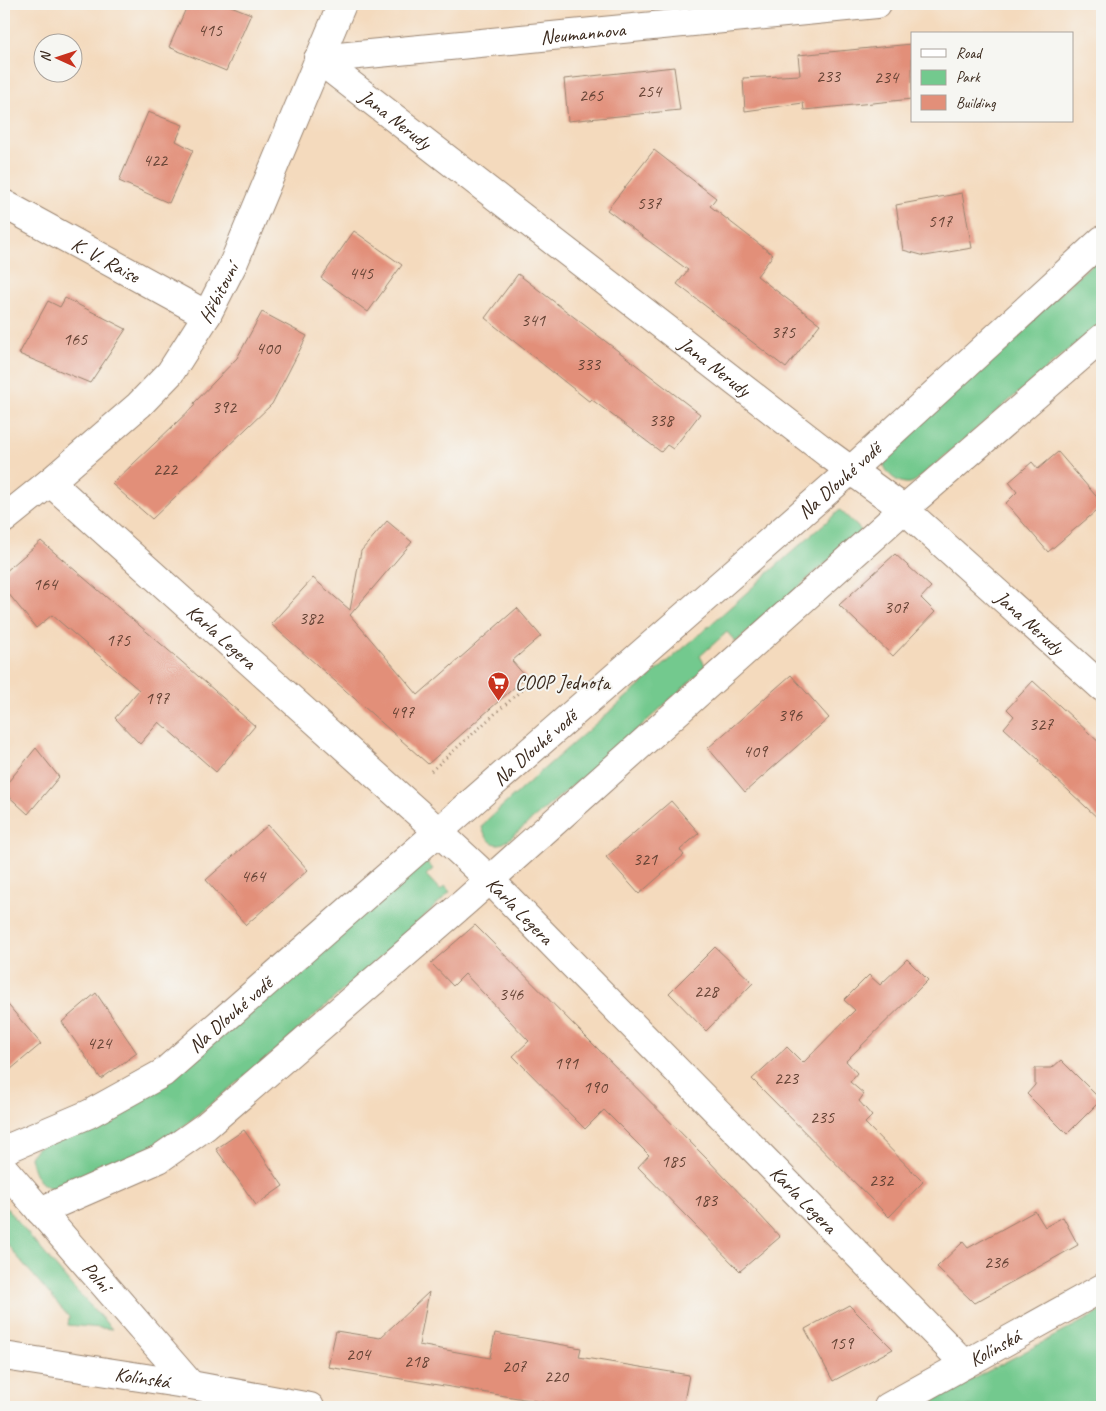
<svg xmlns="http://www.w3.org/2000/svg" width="1106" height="1411" viewBox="0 0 1106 1411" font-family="Caveat,sans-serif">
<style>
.green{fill:#73c98e;stroke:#577a56}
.building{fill:#e28f79}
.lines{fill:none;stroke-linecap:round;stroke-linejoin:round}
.minor-casing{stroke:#98826e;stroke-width:30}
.path{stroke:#98826e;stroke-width:3;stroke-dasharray:1 4;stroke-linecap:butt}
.minor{stroke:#fff;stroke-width:28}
.labels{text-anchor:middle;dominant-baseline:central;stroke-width:4;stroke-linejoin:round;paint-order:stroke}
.number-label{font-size:18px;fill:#654335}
.street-label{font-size:20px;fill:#3b2a1e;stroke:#f6f6f2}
.poi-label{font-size:20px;fill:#3b2a1e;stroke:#f6f6f2;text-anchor:start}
</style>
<rect width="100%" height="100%" fill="#f6f6f2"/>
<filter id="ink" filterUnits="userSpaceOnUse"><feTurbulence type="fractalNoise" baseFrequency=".02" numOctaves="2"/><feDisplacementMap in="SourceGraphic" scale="10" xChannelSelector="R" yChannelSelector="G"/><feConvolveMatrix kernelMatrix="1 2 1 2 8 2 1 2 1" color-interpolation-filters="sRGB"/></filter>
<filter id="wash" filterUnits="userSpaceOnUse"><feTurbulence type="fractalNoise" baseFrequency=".0096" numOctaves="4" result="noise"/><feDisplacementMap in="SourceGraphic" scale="20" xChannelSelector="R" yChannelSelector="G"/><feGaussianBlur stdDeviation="1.12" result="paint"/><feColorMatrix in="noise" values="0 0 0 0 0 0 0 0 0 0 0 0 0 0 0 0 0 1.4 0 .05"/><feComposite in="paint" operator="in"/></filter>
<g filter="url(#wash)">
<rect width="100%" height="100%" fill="#f4dabd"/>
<!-- green -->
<g class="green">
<path d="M1102,255v66l-176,151c-4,3 -10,10 -16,11 -12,2 -27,-11 -27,-24 0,-2 1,-5 2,-7z"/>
<path d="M840,510l22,21 -126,111 -9,-10 -27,24 6,11 -89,81 -109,92c-12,10 -23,0 -26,-13l5,-7c70,-64 142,-125 214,-187 47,-41 92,-83 139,-123z"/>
<path d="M423,858l10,11 -7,6 14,15 5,-4 5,6 -65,61 -116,103 -107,88 -102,44c-20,2 -26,-13 -30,-31l7,-9 45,-20z"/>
<polygon points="4,1205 72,1286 112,1329 68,1325 69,1317 4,1241"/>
<polygon points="1102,1311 1102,1407 920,1407"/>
</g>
<g id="blocks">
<!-- building -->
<g class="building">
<polygon points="188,4 226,4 251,14 226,71 169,47"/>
<polygon points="912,44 912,99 804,110 803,103 745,111 743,78 800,75 798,55"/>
<polygon points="674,67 680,110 568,121 564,79"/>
<polygon points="148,112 183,125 176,141 193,150 169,203 119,181"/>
<polygon points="654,150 716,198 710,206 773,255 757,276 820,324 786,368 677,284 688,270 607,210"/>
<polygon points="962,193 972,248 925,256 903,250 896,205"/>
<polygon points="354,231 402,265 368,312 321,278"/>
<polygon points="518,274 700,414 673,449 667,445 661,452 591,399 590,402 485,318"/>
<polygon points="65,298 126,329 90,383 19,354 48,301 60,307"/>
<polygon points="262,312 307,336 272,404 152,519 112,484 195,405 194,403 237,358"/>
<polygon points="1058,452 1102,503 1102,506 1048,552 1006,503 1017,492 1009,482 1032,462 1038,469"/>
<polygon points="387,521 412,542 350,615 418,695 517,608 541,636 512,661 526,677 428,764 271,624 313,578 350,610 361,551"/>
<polygon points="41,541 182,662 255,726 216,772 159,722 140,744 115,718 139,690 52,615 36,628 4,588 4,573"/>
<polygon points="895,554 931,587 921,598 935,612 893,656 839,605"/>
<polygon points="791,675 829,718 745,792 708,748"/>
<polygon points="1033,681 1102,745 1102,822 1038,762 1039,760 1004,728 1014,716 1007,709"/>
<polygon points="36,748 59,777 28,814 4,792 4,787"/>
<polygon points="671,801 699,833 680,850 684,855 639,894 606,857"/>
<polygon points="268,825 308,870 246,925 206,880"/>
<polygon points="475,925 708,1160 747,1201 780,1237 740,1271 638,1167 649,1155 604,1110 585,1129 513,1056 529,1041 465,974 453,986 431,963"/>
<polygon points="715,947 753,983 706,1031 669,993"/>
<polygon points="907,959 928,980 846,1061 857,1073 850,1082 864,1094 859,1101 872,1116 865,1123 923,1182 889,1217 752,1079 787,1047 803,1063 855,1010 844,1000 869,975 880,985"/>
<polygon points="96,993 137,1053 101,1079 62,1022"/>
<polygon points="4,1000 41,1044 4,1075"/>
<polygon points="1061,1060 1101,1100 1067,1134 1027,1094 1035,1085 1035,1068 1052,1068"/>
<polygon points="244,1130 283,1186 256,1205 216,1149"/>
<polygon points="1035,1211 1045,1227 1063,1217 1078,1245 974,1303 937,1267 963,1242 968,1248"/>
<polygon points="429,1292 419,1345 490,1358 495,1333 581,1348 579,1357 689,1375 683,1407 573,1407 328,1367 336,1331 380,1338"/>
<polygon points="849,1305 893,1349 833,1381 805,1329"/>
</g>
</g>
</g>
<g filter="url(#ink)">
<use href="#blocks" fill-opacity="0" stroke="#98826e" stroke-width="1"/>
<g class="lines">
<defs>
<g id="minor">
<path id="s1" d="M318,59l509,394 77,56 198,178"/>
<path id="s2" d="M318,59l559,-55"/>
<path id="s3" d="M4,204l203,111"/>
<path id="s4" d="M50,482l368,331 72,67 475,484"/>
<path id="s5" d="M4,519l46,-37 89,-77 31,-32 37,-58 27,-53 108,-258"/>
<path id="s6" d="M4,1150l85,-36 74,-41 687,-602 252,-231"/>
<path id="s7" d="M4,1169l187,216"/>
<polyline points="40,1211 159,1159 206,1126 466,901 904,509 1102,338"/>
<path id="s8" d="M4,1356l187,29 119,22"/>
<path id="s9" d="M888,1407l214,-119"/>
</g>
</defs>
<!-- minor casing -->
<use href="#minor" class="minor-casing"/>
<!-- path -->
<polyline class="path" points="431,771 535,678"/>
<!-- minor -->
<use href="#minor" class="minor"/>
</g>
</g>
<!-- icons -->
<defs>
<symbol id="supermarket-pin" viewBox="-11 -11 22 30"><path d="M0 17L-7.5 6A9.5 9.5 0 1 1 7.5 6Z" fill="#c8321e" stroke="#f6f6f2"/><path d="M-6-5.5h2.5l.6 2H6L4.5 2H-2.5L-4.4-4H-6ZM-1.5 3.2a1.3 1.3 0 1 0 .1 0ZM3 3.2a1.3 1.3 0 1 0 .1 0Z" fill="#fff"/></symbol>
</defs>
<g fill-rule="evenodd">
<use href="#supermarket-pin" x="486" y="670" width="25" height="34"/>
</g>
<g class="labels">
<!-- number labels -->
<g class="number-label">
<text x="210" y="30">415</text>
<text x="828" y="76">233</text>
<text x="886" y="77">234</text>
<text x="649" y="91">254</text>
<text x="591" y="95">265</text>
<text x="155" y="160">422</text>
<text x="649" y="203">537</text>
<text x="940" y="221">517</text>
<text x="361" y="273">445</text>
<text x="533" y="320">341</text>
<text x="783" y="332">375</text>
<text x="75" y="339">165</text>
<text x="268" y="348">400</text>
<text x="588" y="364">333</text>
<text x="224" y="407">392</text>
<text x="661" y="420">338</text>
<text x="165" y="469">222</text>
<text x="45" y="584">164</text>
<text x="896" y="607">307</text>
<text x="311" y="618">382</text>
<text x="118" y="640">175</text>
<text x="157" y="698">197</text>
<text x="402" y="712">497</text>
<text x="790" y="715">396</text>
<text x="1041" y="724">327</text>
<text x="755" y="751">409</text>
<text x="645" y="859">321</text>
<text x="253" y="876">464</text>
<text x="706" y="991">228</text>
<text x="511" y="994">346</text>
<text x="99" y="1043">424</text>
<text x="566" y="1063">191</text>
<text x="786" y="1078">223</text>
<text x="595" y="1087">190</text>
<text x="822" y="1117">235</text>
<text x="673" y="1161">185</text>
<text x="881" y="1180">232</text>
<text x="705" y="1200">183</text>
<text x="996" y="1262">236</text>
<text x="841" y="1343">159</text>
<text x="358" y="1354">204</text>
<text x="416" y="1361">218</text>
<text x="514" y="1366">207</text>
<text x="556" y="1376">220</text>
</g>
<!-- street labels -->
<g class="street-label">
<text stroke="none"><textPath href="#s2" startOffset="266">Neumannova</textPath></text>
<text stroke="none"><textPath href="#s1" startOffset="98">Jana Nerudy</textPath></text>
<text stroke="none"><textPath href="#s3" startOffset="116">K. V. Raise</textPath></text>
<text stroke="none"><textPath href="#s5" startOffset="315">Hřbitovní</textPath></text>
<text stroke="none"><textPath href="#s1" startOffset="502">Jana Nerudy</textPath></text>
<text stroke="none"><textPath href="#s6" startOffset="1076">Na Dlouhé vodě</textPath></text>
<text stroke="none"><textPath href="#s1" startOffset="908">Jana Nerudy</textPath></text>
<text stroke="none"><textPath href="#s4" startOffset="231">Karla Legera</textPath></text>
<text stroke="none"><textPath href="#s6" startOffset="671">Na Dlouhé vodě</textPath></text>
<text stroke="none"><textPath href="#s4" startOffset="636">Karla Legera</textPath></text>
<text stroke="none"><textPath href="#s6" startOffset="266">Na Dlouhé vodě</textPath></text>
<text stroke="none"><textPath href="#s4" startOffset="1041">Karla Legera</textPath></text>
<text stroke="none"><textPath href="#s7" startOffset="142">Polní</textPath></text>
<text stroke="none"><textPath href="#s9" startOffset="122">Kolínská</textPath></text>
<text stroke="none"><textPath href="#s8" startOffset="140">Kolínská</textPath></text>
</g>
<!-- poi labels -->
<g class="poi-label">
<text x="515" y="682">COOP Jednota</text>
</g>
</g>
<!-- margin -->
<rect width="1106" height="1411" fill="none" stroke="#f6f6f2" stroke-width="20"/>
<!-- legend -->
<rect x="911" y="32" width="162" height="90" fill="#f6f6f2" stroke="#aba49d"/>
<rect x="921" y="49" width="25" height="8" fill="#ffffff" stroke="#aba49d"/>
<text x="956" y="58" font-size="15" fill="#3b2a1e">Road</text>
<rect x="921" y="70" width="25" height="15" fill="#73c98e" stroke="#aba49d"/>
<text x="956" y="82" font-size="15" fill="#3b2a1e">Park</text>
<rect x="921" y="95" width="25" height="15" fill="#e28f79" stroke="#aba49d"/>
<text x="956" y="108" font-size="15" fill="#3b2a1e">Building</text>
<!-- north arrow -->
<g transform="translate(58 58) rotate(273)"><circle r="24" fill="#f6f6f2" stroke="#aba49d"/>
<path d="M0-4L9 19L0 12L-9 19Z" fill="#c8321e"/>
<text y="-8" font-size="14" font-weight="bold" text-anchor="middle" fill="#3b2a1e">N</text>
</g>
</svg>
